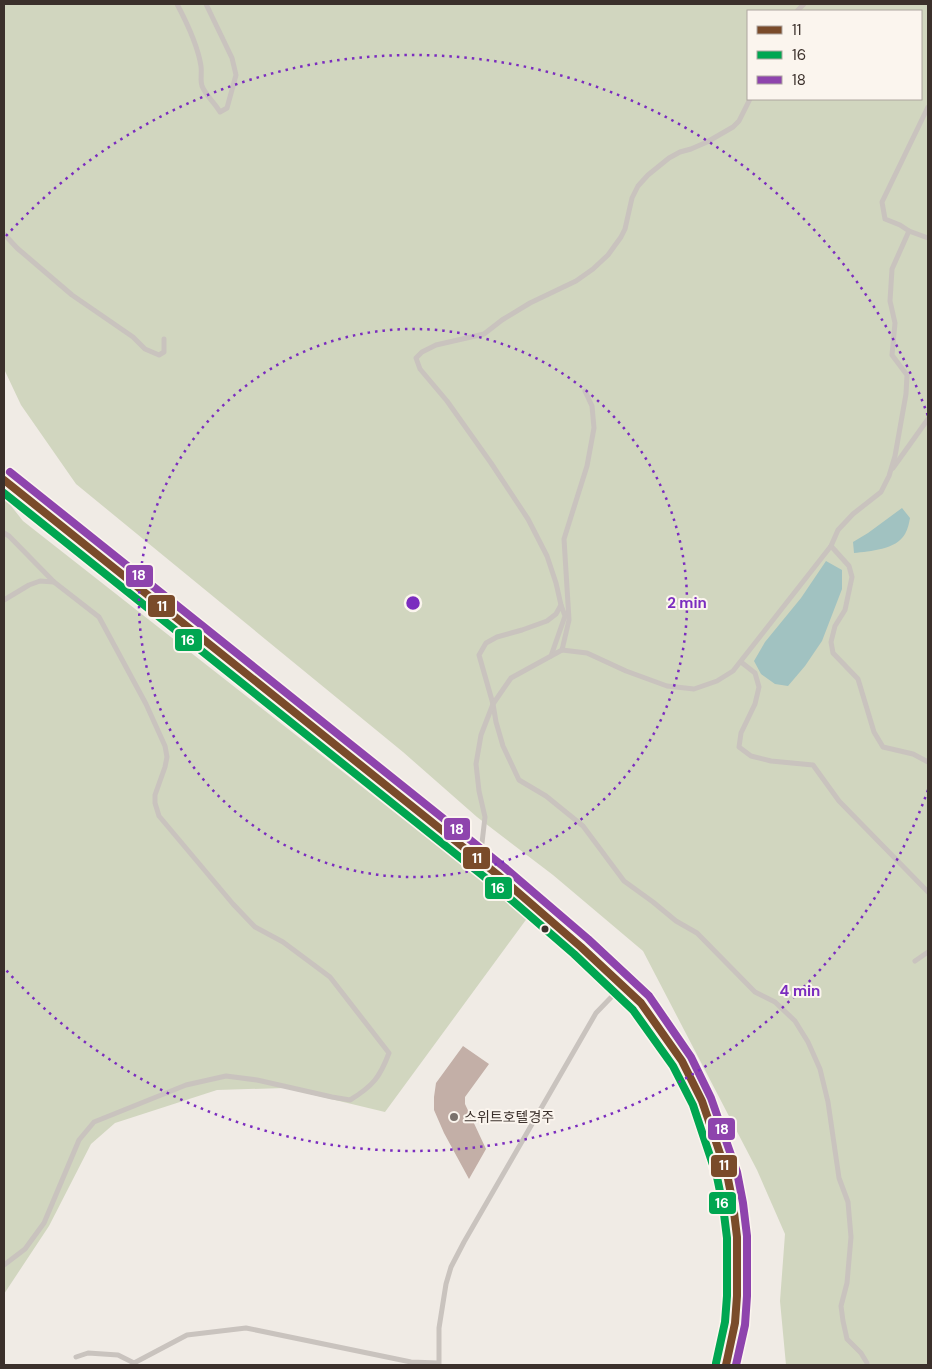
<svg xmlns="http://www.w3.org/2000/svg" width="932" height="1369" viewBox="0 0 932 1369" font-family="'DM Sans','Noto Sans KR',sans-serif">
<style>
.green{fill:#d1d6bf;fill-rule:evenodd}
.water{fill:#a1c2c1}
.building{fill:#c3afa7}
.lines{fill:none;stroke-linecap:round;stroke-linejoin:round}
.service{stroke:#c9c3be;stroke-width:5}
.tertiary{stroke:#c9c3be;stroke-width:11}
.bus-1-casing{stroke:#fbf5ee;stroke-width:11}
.bus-2-casing{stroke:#fbf5ee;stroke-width:11}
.bus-3-casing{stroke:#fbf5ee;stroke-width:11}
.bus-1{stroke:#7a4b2a;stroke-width:8}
.bus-2{stroke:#00a651;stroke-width:8}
.bus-3{stroke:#8e44ad;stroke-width:8}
.ring{fill:none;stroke:#7b2cbf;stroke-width:2.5;stroke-dasharray:2.5 5}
.bus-dot{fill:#3b302b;stroke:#fbf5ee;stroke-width:2}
.poi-dot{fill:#7a716c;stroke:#fbf5ee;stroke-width:2}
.labels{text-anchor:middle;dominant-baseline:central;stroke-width:4;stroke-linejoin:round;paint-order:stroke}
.poi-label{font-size:14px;fill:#3b302b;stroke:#fbf5ee;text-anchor:start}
.centre{fill:#7b2cbf;stroke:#fbf5ee;stroke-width:2.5}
.ring-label{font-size:15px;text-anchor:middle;font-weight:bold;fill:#7b2cbf;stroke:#fbf5ee;stroke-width:4;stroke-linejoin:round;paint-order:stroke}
.line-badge{stroke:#fbf5ee;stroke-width:2}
.badge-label{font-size:14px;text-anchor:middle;font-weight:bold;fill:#fff}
</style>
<rect width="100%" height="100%" fill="#f0ebe5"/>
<!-- green -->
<g class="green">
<path d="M4,4h924v1361h-142l-6,-64 5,-67 -28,-64 -114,-219 -90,-76 -76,-58 -74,-65 -327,-268 -55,-79 -17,-36zM748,11h173v88h-173z"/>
<polygon points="4,497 23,521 528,917 385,1112 285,1088 217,1090 115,1123 91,1144 49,1226 4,1294"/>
</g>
<!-- water -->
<g class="water">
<path d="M902,508l8,10c-1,5 -2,11 -5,16 -9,16 -35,17 -51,19l-1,-11 15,-9z"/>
<polygon points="826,561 842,570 842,589 822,641 805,666 788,686 775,684 761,674 754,661 765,642 801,598"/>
</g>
<!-- building -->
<polygon class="building" points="463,1046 489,1064 465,1097 465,1104 486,1149 469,1179 444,1133 434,1110 434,1097 436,1083"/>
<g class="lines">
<!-- service -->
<g class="service">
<path d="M177,4c9,17 21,43 24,62 1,7 -1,14 1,20 4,10 13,17 18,26l7,-4 9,-33 -4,-17 -26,-54"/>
<polyline points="797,11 804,4"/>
<polyline points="909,231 928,238"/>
<polyline points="4,234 17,248 72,295 133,337 145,349 159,355 164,352 164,339"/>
<polyline points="893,468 928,419"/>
<polyline points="4,533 9,536 54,582 40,581 29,585 4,600"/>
<polyline points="831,546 849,566 852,577 845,610 835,626 831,642 833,653 858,679 874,732 883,747 913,754 928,762"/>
<polyline points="561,605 556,583 547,556 528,519 491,463 447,401 420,369 416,358 422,352 436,345 484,334 502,320 530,303 576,281 593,269 608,255 621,237 625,229 632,198 638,186 648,175 669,158 680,152 691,149 707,142 733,127 739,121 750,99"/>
<polyline points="562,650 569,620 564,539 587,466 594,428 592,406 585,391"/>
<polyline points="551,656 565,616 561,605 556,614 547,621 522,630 497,637 486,643 479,655 493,704 496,722 503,746 519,780 546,796 583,826 624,881 653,902 676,921 697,933 755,992 775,1002 795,1021 808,1042 820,1069 828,1102 839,1178 848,1202 851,1237 847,1283 841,1306 843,1321 847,1339 861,1353 867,1363 867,1365"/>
<polyline points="741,662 755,673 759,687 755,704 741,733 739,747 751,756 771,761 813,765 839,801 928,892"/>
<polyline points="480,860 485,817 479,791 476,764 481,735 493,704 511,678 562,650 587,653 626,671 667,686 694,689 717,681 733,671 831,546 838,530 853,514 881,492 889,476 895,456 906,394 907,375 892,355 895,323 890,301 892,269 909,231 900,225 885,219 882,202 928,107"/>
<polyline points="915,961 928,952"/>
<path d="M4,1265l21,-16 19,-26 35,-83 15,-18 92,-37 40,-9 31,4 75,17 18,3c23,-14 30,-23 39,-47l-59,-76 -47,-35 -28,-15 -22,-23 -74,-88 -4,-13v-8l10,-28 2,-10 -2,-11 -19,-42 -47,-87 -45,-35"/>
<polyline points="76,1357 88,1353 118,1355 134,1363"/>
<polyline points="133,1365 134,1363 187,1335 246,1328 411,1362 438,1363"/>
<polyline points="439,1365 439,1328 446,1284 451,1267 464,1242 596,1013 622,986"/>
</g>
<!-- tertiary -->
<polyline class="tertiary" points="4,480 498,875 581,947 641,1003 682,1061 702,1101 727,1174 733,1204 737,1237 737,1296 735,1323 726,1365"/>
<defs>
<polyline id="bus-1" points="4,480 498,875 581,947 641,1003 682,1061 702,1101 727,1174 733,1204 737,1237 737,1296 735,1323 726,1365"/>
<polyline id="bus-2" points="4,493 492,883 574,954 633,1010 673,1066 693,1105 717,1177 723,1206 727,1238 727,1296 725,1322 716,1363"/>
<polyline id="bus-3" points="10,472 504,867 588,939 649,996 691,1057 711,1098 737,1172 743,1203 747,1236 747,1296 745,1325 736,1365"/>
</defs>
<!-- bus-1 casing -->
<use href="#bus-1" class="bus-1-casing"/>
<!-- bus-2 casing -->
<use href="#bus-2" class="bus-2-casing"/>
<!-- bus-3 casing -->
<use href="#bus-3" class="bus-3-casing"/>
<!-- bus-1 -->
<use href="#bus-1" class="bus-1"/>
<!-- bus-2 -->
<use href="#bus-2" class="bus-2"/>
<!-- bus-3 -->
<use href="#bus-3" class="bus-3"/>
</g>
<!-- distance rings -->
<g class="ring">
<circle cx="413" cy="603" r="274"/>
<path d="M928 790A548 548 0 0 1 6 970M6 236A548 548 0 0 1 928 416"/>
</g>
<!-- markers -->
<circle class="bus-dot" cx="545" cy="929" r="4.5"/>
<circle class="poi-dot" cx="454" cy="1117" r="5"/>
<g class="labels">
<!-- poi labels -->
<g class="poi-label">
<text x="464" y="1117">스위트호텔경주</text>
</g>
</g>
<circle cx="413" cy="603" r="8" class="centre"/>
<g class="ring-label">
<text x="687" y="608">2 min</text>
<text x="800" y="996">4 min</text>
</g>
<g class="line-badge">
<rect x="125" y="564" width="29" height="24" rx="5" fill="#8e44ad"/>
<rect x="147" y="594" width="29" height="24" rx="5" fill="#7a4b2a"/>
<rect x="174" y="628" width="29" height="24" rx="5" fill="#00a651"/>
<rect x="443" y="817" width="28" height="24" rx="5" fill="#8e44ad"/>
<rect x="462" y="846" width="29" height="24" rx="5" fill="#7a4b2a"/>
<rect x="484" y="876" width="29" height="24" rx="5" fill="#00a651"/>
<rect x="707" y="1117" width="29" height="24" rx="5" fill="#8e44ad"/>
<rect x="710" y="1154" width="28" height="24" rx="5" fill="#7a4b2a"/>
<rect x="708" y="1191" width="29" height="24" rx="5" fill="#00a651"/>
</g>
<g class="badge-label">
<text x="139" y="580">18</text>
<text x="162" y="611">11</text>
<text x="188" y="645">16</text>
<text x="457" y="834">18</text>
<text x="477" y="863">11</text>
<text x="498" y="893">16</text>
<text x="722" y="1134">18</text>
<text x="724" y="1170">11</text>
<text x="722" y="1208">16</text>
</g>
<!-- border -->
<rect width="932" height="1369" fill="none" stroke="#3b302b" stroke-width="10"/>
<!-- legend -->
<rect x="747" y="10" width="175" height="90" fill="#fbf5ee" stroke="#aea6a0"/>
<rect x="757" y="26" width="25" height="8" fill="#7a4b2a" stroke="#aea6a0"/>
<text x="792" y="35" font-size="15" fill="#3b302b">11</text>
<rect x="757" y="51" width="25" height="8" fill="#00a651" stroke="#aea6a0"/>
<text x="792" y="60" font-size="15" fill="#3b302b">16</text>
<rect x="757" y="76" width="25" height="8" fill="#8e44ad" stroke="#aea6a0"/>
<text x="792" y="85" font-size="15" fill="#3b302b">18</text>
</svg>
